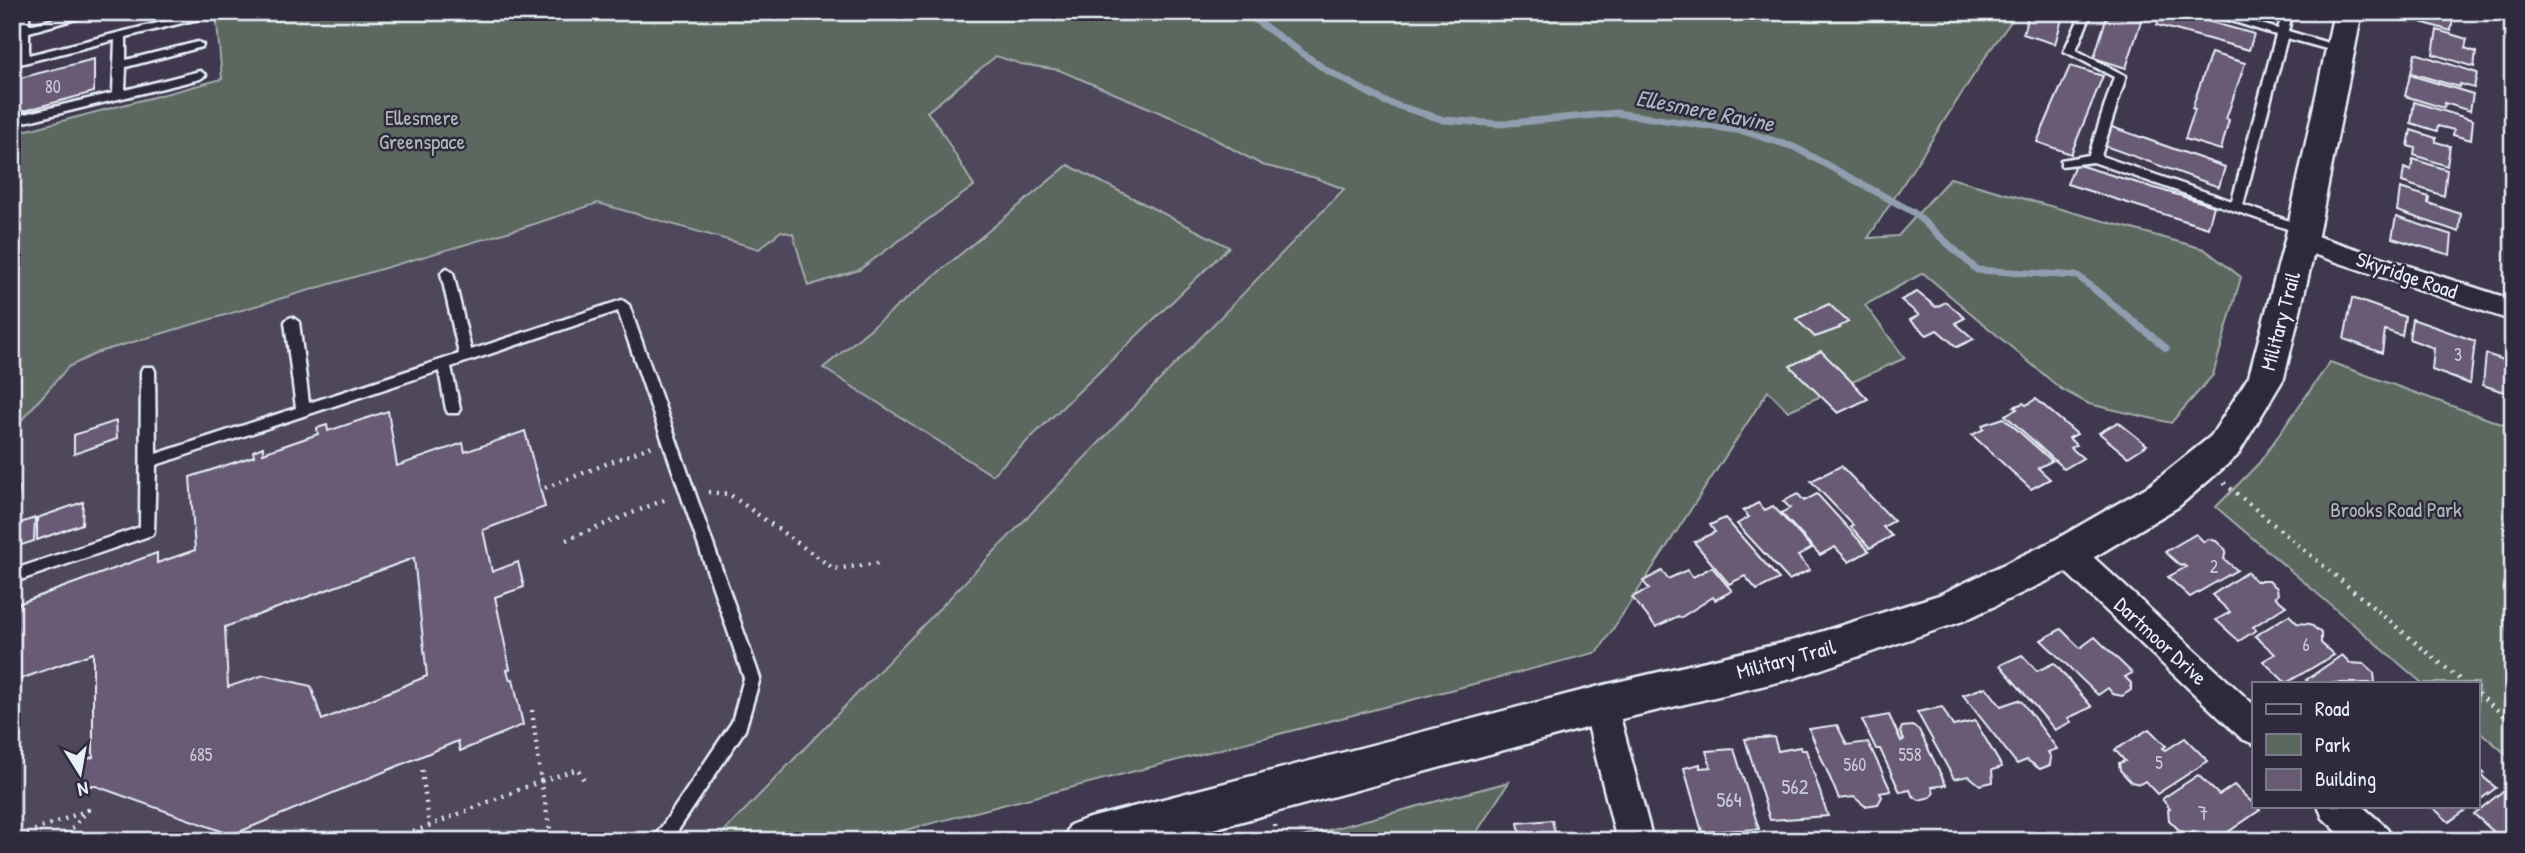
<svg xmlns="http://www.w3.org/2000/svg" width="2525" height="853" viewBox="0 0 2525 853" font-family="'Patrick Hand',sans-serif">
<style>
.built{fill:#4f465c}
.green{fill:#5b685e;stroke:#a2acab;stroke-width:2}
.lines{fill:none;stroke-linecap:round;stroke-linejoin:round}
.stream{stroke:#909eb0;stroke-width:7}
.building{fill:#695a74;stroke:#e8f1f8;stroke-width:2;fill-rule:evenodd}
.service-casing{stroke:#e8f1f8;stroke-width:5}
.minor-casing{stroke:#e8f1f8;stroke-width:5}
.tertiary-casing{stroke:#e8f1f8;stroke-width:5}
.path{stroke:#e8f1f8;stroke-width:4.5;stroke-dasharray:2 6;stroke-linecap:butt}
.service{fill:#2f2a3d;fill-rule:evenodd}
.minor{fill:#2f2a3d;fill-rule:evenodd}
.tertiary{fill:#2f2a3d;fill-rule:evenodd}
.labels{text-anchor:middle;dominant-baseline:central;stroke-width:5;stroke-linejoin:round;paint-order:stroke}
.number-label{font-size:18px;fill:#c8cbd7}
.park-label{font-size:21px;fill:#b0baba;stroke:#2f2a3d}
.street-label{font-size:21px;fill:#e8f1f8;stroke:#2f2a3d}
.near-number-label{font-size:21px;fill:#c8cbd7}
.water-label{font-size:23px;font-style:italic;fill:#aeb9c8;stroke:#2f2a3d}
</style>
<rect width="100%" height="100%" fill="#40384e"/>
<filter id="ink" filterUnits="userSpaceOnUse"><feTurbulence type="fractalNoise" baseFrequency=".0143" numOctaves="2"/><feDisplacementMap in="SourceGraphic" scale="14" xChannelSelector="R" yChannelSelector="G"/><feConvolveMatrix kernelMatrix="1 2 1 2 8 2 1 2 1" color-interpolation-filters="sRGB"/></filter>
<g filter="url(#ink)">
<!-- built -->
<polygon class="built" points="1006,48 1344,189 715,841 12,841 12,431 75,359 598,203 759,249"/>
<!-- green -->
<g class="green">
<polygon points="216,12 2018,12 1988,53 1868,238 1898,236 1950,178 2204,249 2241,277 2213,375 2171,423 2089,404 2061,389 1923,273 1865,305 1905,358 1788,411 1768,391 1598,652 863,841 715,841 1344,189 1316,178 1262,165 1185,123 1059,70 1021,64 996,56 927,112 937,124 974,186 859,270 808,286 793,234 781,231 759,249 598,203 528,226 99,352 68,367 12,431 12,134 222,79"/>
<polygon points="1068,165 1229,247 992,475 823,368"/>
<polygon points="2330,362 2513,428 2513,760 2478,730 2478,683 2422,683 2216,507 2259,463"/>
<polygon points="1509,782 1471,841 1287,841"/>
</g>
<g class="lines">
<!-- stream -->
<polyline class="stream" points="1244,12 1326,70 1386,102 1444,120 1500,124 1616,113 1743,131 1794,147 1913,212 1977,270 2078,276 2166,348"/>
</g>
<!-- building -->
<g class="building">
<polygon points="2029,12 2064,12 2055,44 2023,34"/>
<polygon points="2108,12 2144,12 2126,68 2094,58"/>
<polygon points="2162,12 2181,14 2254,34 2249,50 2157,25"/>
<polygon points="2419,12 2454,12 2451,31 2421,22 2423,15"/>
<polygon points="2437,30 2467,39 2465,48 2476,52 2474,67 2433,54"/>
<polygon points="2211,53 2245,63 2226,119 2229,120 2221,150 2185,139 2195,109 2192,108"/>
<polygon points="2415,53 2477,73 2474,88 2460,84 2459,87 2411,73"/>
<polygon points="94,59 94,92 12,114 12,80"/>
<polygon points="2070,66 2103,76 2071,154 2037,142"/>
<polygon points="2410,75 2473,94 2470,111 2445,103 2444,108 2405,96"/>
<polygon points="2414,102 2473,120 2471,140 2453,135 2454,130 2438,126 2437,131 2411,123"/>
<polygon points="2109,126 2225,167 2219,187 2102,145"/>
<polygon points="2411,130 2436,138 2436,142 2450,146 2447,166 2414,155 2415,148 2408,146"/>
<polygon points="2413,159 2447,170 2444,196 2402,182 2404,168 2411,171"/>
<polygon points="2075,164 2214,206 2208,228 2067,184"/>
<polygon points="2400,188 2429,197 2428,203 2461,214 2459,232 2397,211"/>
<polygon points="2396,217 2452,235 2450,255 2392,238"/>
<polygon points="1917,292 1936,307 1946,302 1965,318 1955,323 1974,339 1957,347 1937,330 1927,335 1910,320 1919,315 1901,300"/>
<polygon points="2352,298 2405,317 2402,336 2385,330 2382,353 2344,339"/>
<polygon points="1829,304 1848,322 1839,327 1840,328 1815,337 1796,319"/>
<polygon points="2412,319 2475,341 2470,384 2432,370 2434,348 2409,339"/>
<polygon points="1821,351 1847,377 1868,399 1838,413 1790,366"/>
<polygon points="2486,354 2513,363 2513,395 2483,385"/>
<polygon points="2036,399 2077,434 2069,438 2076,445 2071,448 2083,458 2064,469 2005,415 2017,409 2014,407 2023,403 2026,405"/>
<path d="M388,411l9,55 66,-23 2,9 60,-21 20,76 -62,23 9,42 26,-10 6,25 -29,10 15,72 -3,1 3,10 3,-1 10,46 -63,26 -2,-10 -226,94 -139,-50 -13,4v-27l13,-5v-104l-81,29v-76l145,-53v10l38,-13 -5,-73 64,-21 -1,-5 10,-4v6l55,-19 -1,-6 10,-3 1,6zM414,558l13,118 -105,44 -11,-34 -47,-11 -36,12 -3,-60z"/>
<polygon points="2004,418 2052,461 2038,468 2050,479 2031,489 1972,435 1984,429 1982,425"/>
<polygon points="116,421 117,439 74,454 74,435"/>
<polygon points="2118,422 2147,445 2128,457 2099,433"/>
<polygon points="1841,466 1894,521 1883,527 1892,536 1870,548 1851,527 1853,525 1811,481"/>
<polygon points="19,487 17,513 12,514 12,489"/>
<polygon points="1798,494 1804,501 1817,494 1869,551 1849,562 1835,547 1820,555 1781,513 1790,508 1783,501"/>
<polygon points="83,502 82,524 37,540 37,518"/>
<polygon points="1758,503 1765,510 1773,506 1812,548 1798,556 1810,570 1789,580 1737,524 1749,517 1743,511"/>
<polygon points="35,518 34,541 12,548 12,526"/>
<polygon points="1725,518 1761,559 1779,579 1757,590 1745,576 1729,584 1694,542 1715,532 1710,525"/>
<polygon points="2196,534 2204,542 2208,539 2216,541 2226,550 2224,559 2237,570 2190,597 2168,577 2186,567 2183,565 2181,566 2165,552"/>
<polygon points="1712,567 1732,591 1715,600 1713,597 1680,618 1678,616 1656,627 1632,597 1649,589 1643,581 1662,571 1668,579 1687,570 1693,577"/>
<polygon points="2247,572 2256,581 2269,581 2277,588 2278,595 2275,597 2286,606 2253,627 2256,630 2239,641 2216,620 2230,612 2212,595"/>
<polygon points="2289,615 2297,623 2310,624 2321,633 2321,643 2334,655 2286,683 2263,661 2275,654 2255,636"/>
<polygon points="2061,629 2080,648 2095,637 2132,673 2125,677 2131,683 2131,690 2122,696 2113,694 2108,688 2098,695 2041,640"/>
<polygon points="2022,655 2037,671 2054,663 2092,707 2068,718 2071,722 2055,730 2000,665"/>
<polygon points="2342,655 2350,663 2364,664 2374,673 2375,683 2309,683 2306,680"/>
<polygon points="1986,687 2001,706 2018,700 2022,702 2057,749 2048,752 2051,757 2050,765 2040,769 2027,760 2017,764 1963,695"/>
<polygon points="1942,707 1953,726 1975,721 2002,767 1992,770 1993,782 1980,785 1969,776 1954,779 1917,712"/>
<polygon points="1889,715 1901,741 1904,740 1900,732 1902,727 1912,726 1919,730 1946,785 1932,787 1934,792 1931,797 1919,800 1912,795 1910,790 1900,792 1880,749 1876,749 1862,720"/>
<polygon points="1837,725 1847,745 1868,742 1891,791 1880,793 1882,797 1878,804 1865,806 1854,797 1839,799 1809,729"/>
<polygon points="2149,729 2166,746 2163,748 2166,750 2185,738 2208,761 2157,794 2145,781 2140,784 2131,782 2120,770 2119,763 2125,761 2115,750"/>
<polygon points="1774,737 1778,751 1800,747 1801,750 1806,750 1828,816 1770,820 1745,739"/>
<polygon points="1734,749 1759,829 1702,832 1684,768 1700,764 1700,768 1711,767 1706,751"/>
<polygon points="2478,768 2484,773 2481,775 2496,788 2478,801"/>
<polygon points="2198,775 2219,795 2234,785 2260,810 2215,841 2203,841 2194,832 2191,834 2180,831 2169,820 2168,810 2170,809 2162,799"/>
<polygon points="2508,787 2513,791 2513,841 2486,841 2496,834 2474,814"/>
<polygon points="2431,806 2471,806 2449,822"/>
<polygon points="1552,820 1557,841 1522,841 1518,823"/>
</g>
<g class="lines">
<defs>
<g id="service">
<polygon points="19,12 29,12 29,25 82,12 101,12 29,32 29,55 194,14 198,15 198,19 126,37 126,60 198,42 203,45 202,47 126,67 125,90 200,71 206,75 200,79 12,125 12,117 113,93 115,40 12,66 12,59 17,58"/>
<polygon points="2082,12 2092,12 2076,50 2126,76 2101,156 2232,201 2276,35 2203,12 2221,12 2278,29 2283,12 2293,12 2288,31 2345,48 2347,50 2341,53 2287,38 2243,205 2307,227 2309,230 2307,233 2299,233 2093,162 2061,166 2061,160 2089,155 2114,77 2064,51"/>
<polygon points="447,268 453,273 471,350 622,300 629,305 760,678 745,730 671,841 652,841 732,722 744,678 618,311 451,367 460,409 458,413 448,413 446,409 439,371 156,465 154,531 152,535 12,583 12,570 140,527 141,371 143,367 153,367 155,371 156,454 296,408 285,322 287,319 292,317 299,322 309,403 459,354 441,273"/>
</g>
<g id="minor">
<polygon points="2301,231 2513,300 2513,321 2292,247 2288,240 2292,233"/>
<polygon points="2067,540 2078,543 2254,705 2254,744 2242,739 2056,563 2051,553 2056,543"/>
<polygon points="1600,689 1612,694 1617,705 1653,841 1617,841 1583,705 1588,694"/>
<polygon points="2318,806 2362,806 2387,828 2392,841 2347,841 2323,818"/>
</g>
<polygon id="tertiary" points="2334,12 2362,12 2317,240 2284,378 2237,456 2178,507 2081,565 1963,621 1795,678 1600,724 1169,841 1063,841 1070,825 1086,819 1600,686 1795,640 1939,595 2053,541 2150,485 2211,436 2249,376 2285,240"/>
</defs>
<!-- service casing -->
<use href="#service" class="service-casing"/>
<!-- minor casing -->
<use href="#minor" class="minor-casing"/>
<!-- tertiary casing -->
<use href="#tertiary" class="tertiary-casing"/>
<!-- path -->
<g class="path">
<polyline points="2224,483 2464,683"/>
<polyline points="545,488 652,446"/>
<polyline points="708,492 729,494 834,569 880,563"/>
<polyline points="566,540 669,498"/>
<polyline points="2478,694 2513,723"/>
<polyline points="532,710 541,781 578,769 586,784"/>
<polyline points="422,770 429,826"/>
<polyline points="1275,825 1277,841"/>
<polyline points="12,839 88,810 62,841"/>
<polyline points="391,841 541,781 552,841"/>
</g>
<!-- service -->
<use href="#service" class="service"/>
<!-- minor -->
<use href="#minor" class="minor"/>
<!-- tertiary -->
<use href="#tertiary" class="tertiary"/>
</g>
</g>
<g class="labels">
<!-- number labels -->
<g class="number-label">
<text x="53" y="86">80</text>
<text x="2458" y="354">3</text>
<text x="2214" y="566">2</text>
<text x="2306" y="644">6</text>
<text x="201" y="754">685</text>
<text x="1910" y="754">558</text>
<text x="2159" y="762">5</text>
<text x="1855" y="764">560</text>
</g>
<!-- park labels -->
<g class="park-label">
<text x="422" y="117">Ellesmere<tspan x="422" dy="24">Greenspace</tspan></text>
<text x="2396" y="509">Brooks Road Park</text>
</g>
<!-- street labels -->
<g class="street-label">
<text transform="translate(2407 275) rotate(19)">Skyridge Road</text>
<text transform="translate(2280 321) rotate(-75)">Military Trail</text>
<text transform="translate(2161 641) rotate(43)">Dartmoor Drive</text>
<text transform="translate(1786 659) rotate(-15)">Military Trail</text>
</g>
<!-- near-number labels -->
<g class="near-number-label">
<text x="1795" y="786">562</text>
<text x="1729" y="799">564</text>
<text x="2203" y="812">7</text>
</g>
<!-- water labels -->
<g class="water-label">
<text transform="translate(1705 110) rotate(11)">Ellesmere Ravine</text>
</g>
</g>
<!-- margin -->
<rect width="2525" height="853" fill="none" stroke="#2f2a3d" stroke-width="42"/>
<rect x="21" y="21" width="2483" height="811" fill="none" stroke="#e8f1f8" stroke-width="2.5" filter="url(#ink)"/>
<!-- legend -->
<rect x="2252" y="682" width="228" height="126" fill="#2f2a3d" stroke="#797a88" stroke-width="2"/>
<rect x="2266" y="704" width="35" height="10" fill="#2f2a3d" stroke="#797a88" stroke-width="2"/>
<text x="2315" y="716" font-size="21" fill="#e8f1f8">Road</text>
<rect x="2266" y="734" width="35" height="21" fill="#5b685e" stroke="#797a88" stroke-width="2"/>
<text x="2315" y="752" font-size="21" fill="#e8f1f8">Park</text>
<rect x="2266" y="769" width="35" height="21" fill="#695a74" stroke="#797a88" stroke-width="2"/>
<text x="2315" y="786" font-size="21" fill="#e8f1f8">Building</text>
<!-- north arrow -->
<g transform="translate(80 773) rotate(169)" stroke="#2f2a3d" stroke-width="5" paint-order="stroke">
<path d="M0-5L12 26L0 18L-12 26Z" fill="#e8f1f8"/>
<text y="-10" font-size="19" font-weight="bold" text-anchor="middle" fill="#e8f1f8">N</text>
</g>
</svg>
